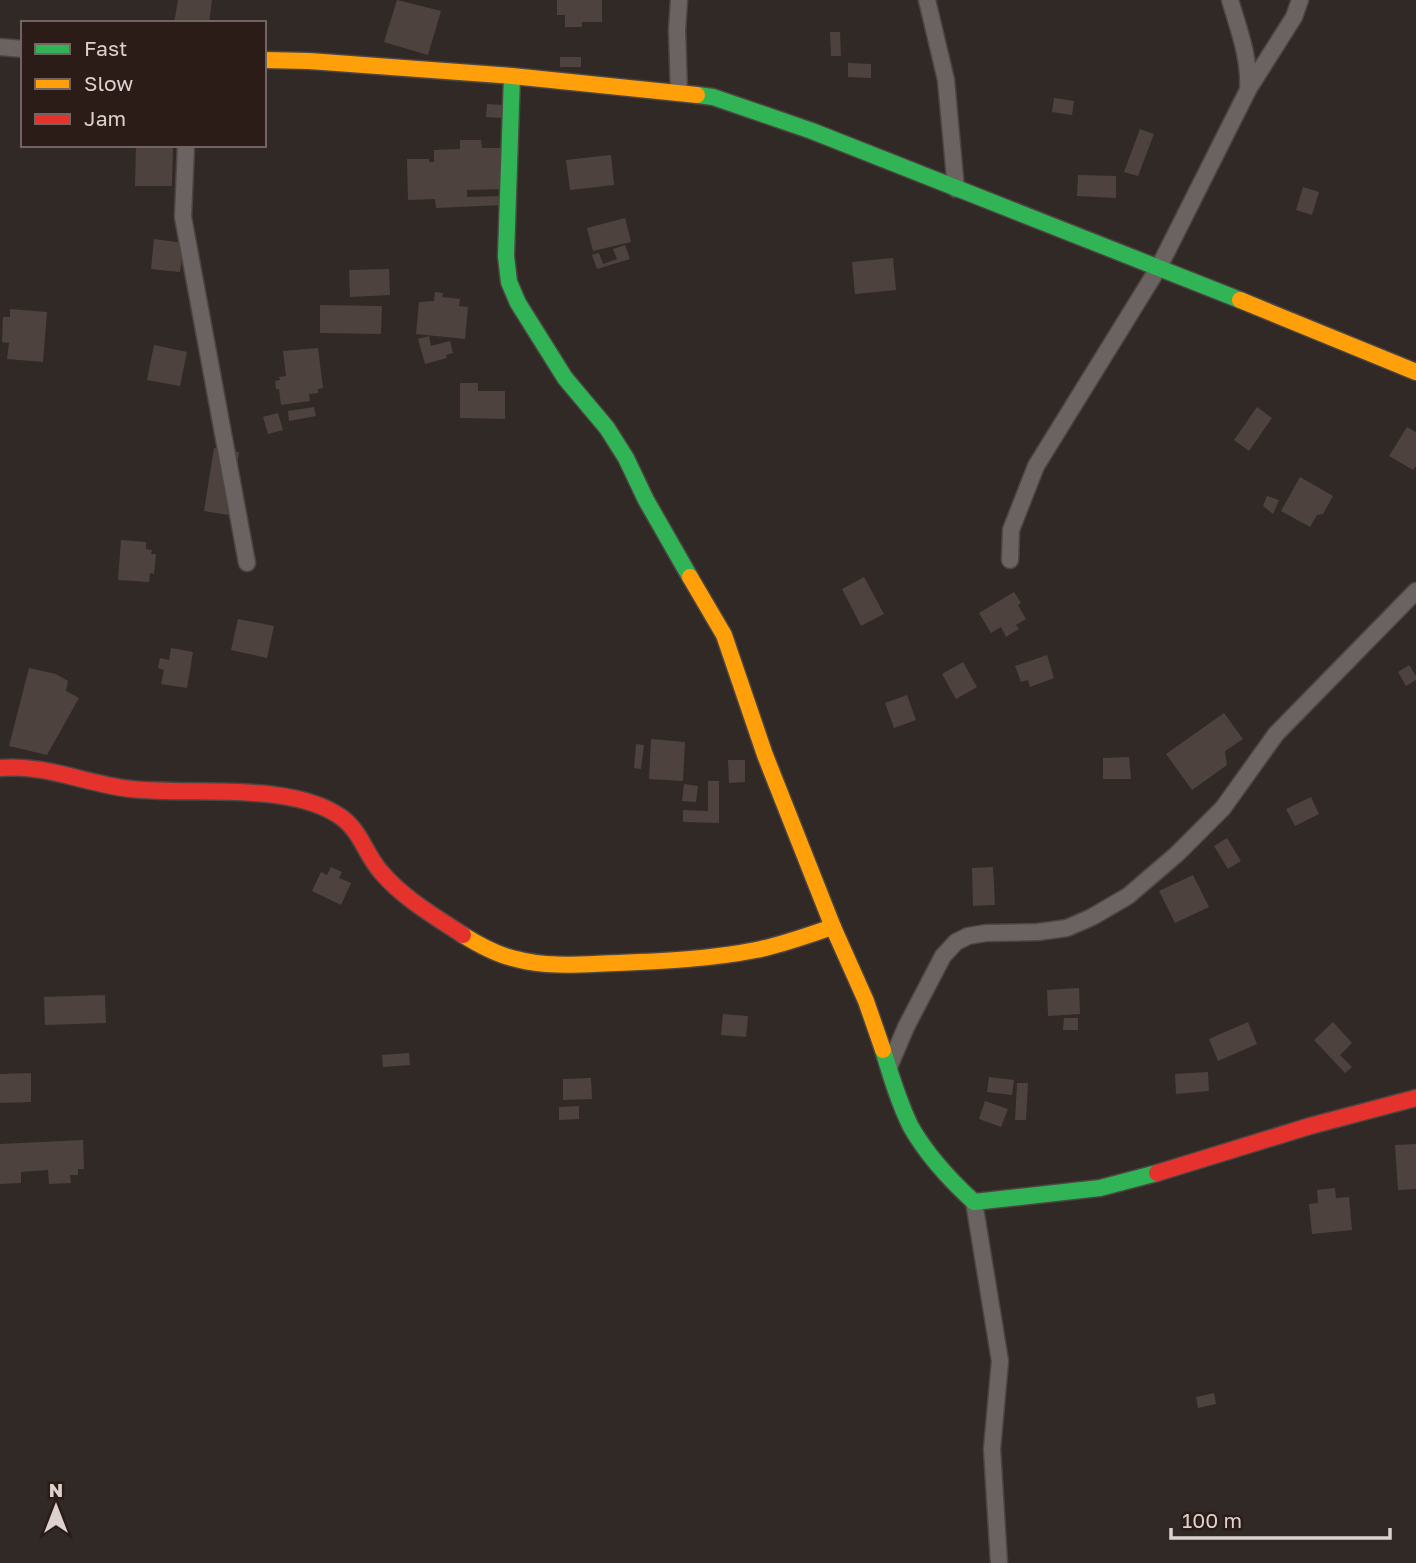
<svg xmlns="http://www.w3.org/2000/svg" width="1416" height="1563" viewBox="0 0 1416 1563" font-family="'Golos Text',sans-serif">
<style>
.building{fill:#4e423f}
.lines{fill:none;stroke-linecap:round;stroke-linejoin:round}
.street-casing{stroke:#4c4542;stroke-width:19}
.fast-casing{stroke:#4c4542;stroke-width:19}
.slow-casing{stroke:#4c4542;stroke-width:19}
.jam-casing{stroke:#4c4542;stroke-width:19}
.street{stroke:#6a6361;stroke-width:16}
.fast{stroke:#30b455;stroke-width:16}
.slow{stroke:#ff9f0a;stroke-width:16}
.jam{stroke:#e5322d;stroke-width:16}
</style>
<rect width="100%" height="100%" fill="#312926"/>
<!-- building -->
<g class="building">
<polygon points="178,0 212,0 209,23 174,23"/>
<polygon points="397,0 441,11 428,55 384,42"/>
<polygon points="557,0 602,0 602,22 582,22 582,27 565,27 565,15 557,15"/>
<polygon points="830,32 840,32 841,56 831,56"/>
<rect x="560" y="57" width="21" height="10"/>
<polygon points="848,63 871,64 871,78 848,77"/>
<polygon points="1054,98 1074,101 1072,115 1052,112"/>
<polygon points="487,104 504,105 503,118 486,117"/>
<polygon points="1140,129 1154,134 1138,176 1124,172"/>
<polygon points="460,140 481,140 482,148 504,148 505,189 467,190 467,197 502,196 503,205 436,208 435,199 408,200 407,159 429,159 429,162 434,162 434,150 460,149"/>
<polygon points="136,145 173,147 172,186 135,186"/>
<polygon points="611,155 614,185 570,190 566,160"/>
<polygon points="1078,175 1116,176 1116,198 1077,196"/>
<polygon points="1303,187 1319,192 1312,215 1296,210"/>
<polygon points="625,218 631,242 593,251 587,228"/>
<polygon points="154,239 184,243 180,272 151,269"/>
<polygon points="625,245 630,259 597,269 592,255 599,253 603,264 617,259 613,249"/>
<polygon points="893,258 896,290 855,294 852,262"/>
<polygon points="389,269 390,295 350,297 349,270"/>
<polygon points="435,292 443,293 442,297 460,299 459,306 468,307 465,339 416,334 419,302 434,301"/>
<polygon points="320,305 382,306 381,334 320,333"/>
<polygon points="10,309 47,312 43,362 7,359 9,343 2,342 3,317 10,317"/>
<polygon points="429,336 431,346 450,341 453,353 446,355 447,358 425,364 418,339"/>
<polygon points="154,345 187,352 180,386 147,380"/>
<polygon points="318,348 323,388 318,389 318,393 309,394 310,401 281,405 279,389 276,389 275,381 280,380 279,377 286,376 283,351"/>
<polygon points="460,383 478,383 478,391 505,391 505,419 460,418"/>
<polygon points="314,407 316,416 289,421 288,411"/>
<polygon points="1257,407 1272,418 1249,451 1234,440"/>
<polygon points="278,413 283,430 268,434 263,417"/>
<polygon points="1407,427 1416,432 1416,466 1413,470 1389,456"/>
<polygon points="214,448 239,452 229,515 204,511"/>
<polygon points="1300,477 1333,496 1323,514 1317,515 1310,527 1281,511"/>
<polygon points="1267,496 1279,500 1273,514 1263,506"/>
<polygon points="121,540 146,542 146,549 152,550 151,554 156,554 154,574 150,573 149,582 118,580"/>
<polygon points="864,577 884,614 861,626 842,589"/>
<polygon points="1014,592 1021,603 1018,605 1026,619 1016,625 1019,629 1006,637 1001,627 991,633 979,613"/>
<polygon points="238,619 274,626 267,658 231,650"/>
<polygon points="171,648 193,652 187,688 161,684 164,670 158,668 160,658 169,660"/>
<polygon points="1047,655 1054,678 1030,687 1028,680 1021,682 1015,666"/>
<polygon points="963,662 977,687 956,699 942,674"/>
<polygon points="1409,665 1416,676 1416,680 1406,686 1398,672"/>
<polygon points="29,668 56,674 68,681 66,691 79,698 47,755 9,746"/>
<polygon points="907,695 916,720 894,728 885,703"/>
<polygon points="1224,713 1243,739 1225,751 1227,765 1192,790 1166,754"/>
<polygon points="651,739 685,742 683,781 649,779"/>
<polygon points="636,744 644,745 641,769 634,768"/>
<polygon points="1129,757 1131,779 1103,779 1103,758"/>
<polygon points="728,760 745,760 745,782 729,783"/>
<polygon points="708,781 719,781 719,823 683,822 683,810 708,811"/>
<polygon points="684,784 698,786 696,802 682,801"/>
<polygon points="1311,797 1319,814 1295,826 1286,809"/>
<polygon points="1227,838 1241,861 1228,869 1214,846"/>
<polygon points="331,867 342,872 339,878 351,883 341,905 312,891 321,872 327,875"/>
<polygon points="993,867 995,905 973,906 972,868"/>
<polygon points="1193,875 1209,907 1175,923 1159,891"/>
<polygon points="1079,988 1080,1014 1048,1016 1047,990"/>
<polygon points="105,995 106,1023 45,1025 44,997"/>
<polygon points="723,1014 748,1016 746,1037 721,1035"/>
<polygon points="1064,1018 1078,1018 1078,1030 1063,1030"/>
<polygon points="1248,1022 1257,1044 1218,1061 1209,1039"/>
<polygon points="1333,1022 1352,1043 1340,1055 1352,1067 1345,1073 1314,1040"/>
<polygon points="409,1053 410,1065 383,1067 382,1055"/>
<polygon points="1208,1072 1209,1091 1176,1094 1175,1074"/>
<polygon points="31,1073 31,1102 0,1103 0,1074"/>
<polygon points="989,1077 1014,1080 1012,1095 987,1092"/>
<polygon points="591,1078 592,1099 563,1100 563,1079"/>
<polygon points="1017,1083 1028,1083 1026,1120 1015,1120"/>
<polygon points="985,1101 1008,1109 1001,1127 979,1119"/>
<polygon points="579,1106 579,1119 559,1120 559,1107"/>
<polygon points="83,1140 84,1169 78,1169 78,1175 70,1175 71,1183 49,1184 48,1170 21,1172 21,1183 0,1184 0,1144"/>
<polygon points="1416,1144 1416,1189 1398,1190 1395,1145"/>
<polygon points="1335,1188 1336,1198 1349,1197 1352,1230 1312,1234 1309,1204 1318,1203 1317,1190"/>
<polygon points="1214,1393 1216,1404 1198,1408 1196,1397"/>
</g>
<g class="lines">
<defs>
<g id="street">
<polyline points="679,0 677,30 679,93"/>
<polyline points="927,0 946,80 956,189"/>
<polyline points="0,47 23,49"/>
<polyline points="1249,88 1294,17 1300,0"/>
<polyline points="186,145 183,217 247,563"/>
<path d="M1010,560l1,-30 25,-64 123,-199 89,-177c2,-31 -9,-60 -18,-90"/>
<polyline points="889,1067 906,1027 943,956 956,942 968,936 986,933 1038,932 1067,928 1092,917 1128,896 1177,854 1223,808 1276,734 1416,591"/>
<polyline points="974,1202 1000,1361 992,1449 999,1563"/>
</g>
<g id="fast">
<polyline points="512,76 506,256 509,282 518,303 565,378 607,428 626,458 646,500 690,577"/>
<polyline points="697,95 713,97 812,131 1240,300"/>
<path d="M883,1050c8,26 16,53 28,77 16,28 40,54 63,75l126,-14 57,-15"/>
</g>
<g id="slow">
<polyline points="264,60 309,61 512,76 697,95"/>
<polyline points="1240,300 1416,372"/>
<polyline points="690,577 724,635 765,755 833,927 866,1001 883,1050"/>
<path d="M463,935c16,10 34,20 53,24 33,9 68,5 101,4 47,-2 94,-4 139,-13 26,-5 52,-15 77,-23"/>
</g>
<g id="jam">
<path d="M0,768c46,-4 86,16 131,21 62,7 159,-8 210,28 20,14 25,39 41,56 21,25 54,44 81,62"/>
<polyline points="1157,1173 1310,1126 1416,1098"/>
</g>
</defs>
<!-- street casing -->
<use href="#street" class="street-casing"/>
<!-- fast casing -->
<use href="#fast" class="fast-casing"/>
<!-- slow casing -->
<use href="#slow" class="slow-casing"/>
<!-- jam casing -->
<use href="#jam" class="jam-casing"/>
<!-- street -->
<use href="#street" class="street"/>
<!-- fast -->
<use href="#fast" class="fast"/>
<!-- slow -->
<use href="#slow" class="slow"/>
<!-- jam -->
<use href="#jam" class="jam"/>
</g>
<!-- legend -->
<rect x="21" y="21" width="245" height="126" fill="#2c1c18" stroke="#726461" stroke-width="2"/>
<rect x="35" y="44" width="35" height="10" fill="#30b455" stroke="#726461" stroke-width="2"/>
<text x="84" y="56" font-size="21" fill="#dcd1ce">Fast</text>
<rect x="35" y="79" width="35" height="10" fill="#ff9f0a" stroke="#726461" stroke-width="2"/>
<text x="84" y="91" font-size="21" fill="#dcd1ce">Slow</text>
<rect x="35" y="114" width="35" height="10" fill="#e5322d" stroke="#726461" stroke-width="2"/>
<text x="84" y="126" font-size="21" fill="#dcd1ce">Jam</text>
<!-- north arrow -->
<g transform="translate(56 1507)" stroke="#2c1c18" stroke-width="5" paint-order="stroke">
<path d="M0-5L12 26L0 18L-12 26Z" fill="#dcd1ce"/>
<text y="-10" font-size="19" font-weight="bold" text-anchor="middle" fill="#dcd1ce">N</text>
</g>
<!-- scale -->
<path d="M1171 1528v10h219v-10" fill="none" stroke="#dcd1ce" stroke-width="3.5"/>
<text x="1182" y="1528" font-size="21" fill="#dcd1ce" stroke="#2c1c18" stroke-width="5" paint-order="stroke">100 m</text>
</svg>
